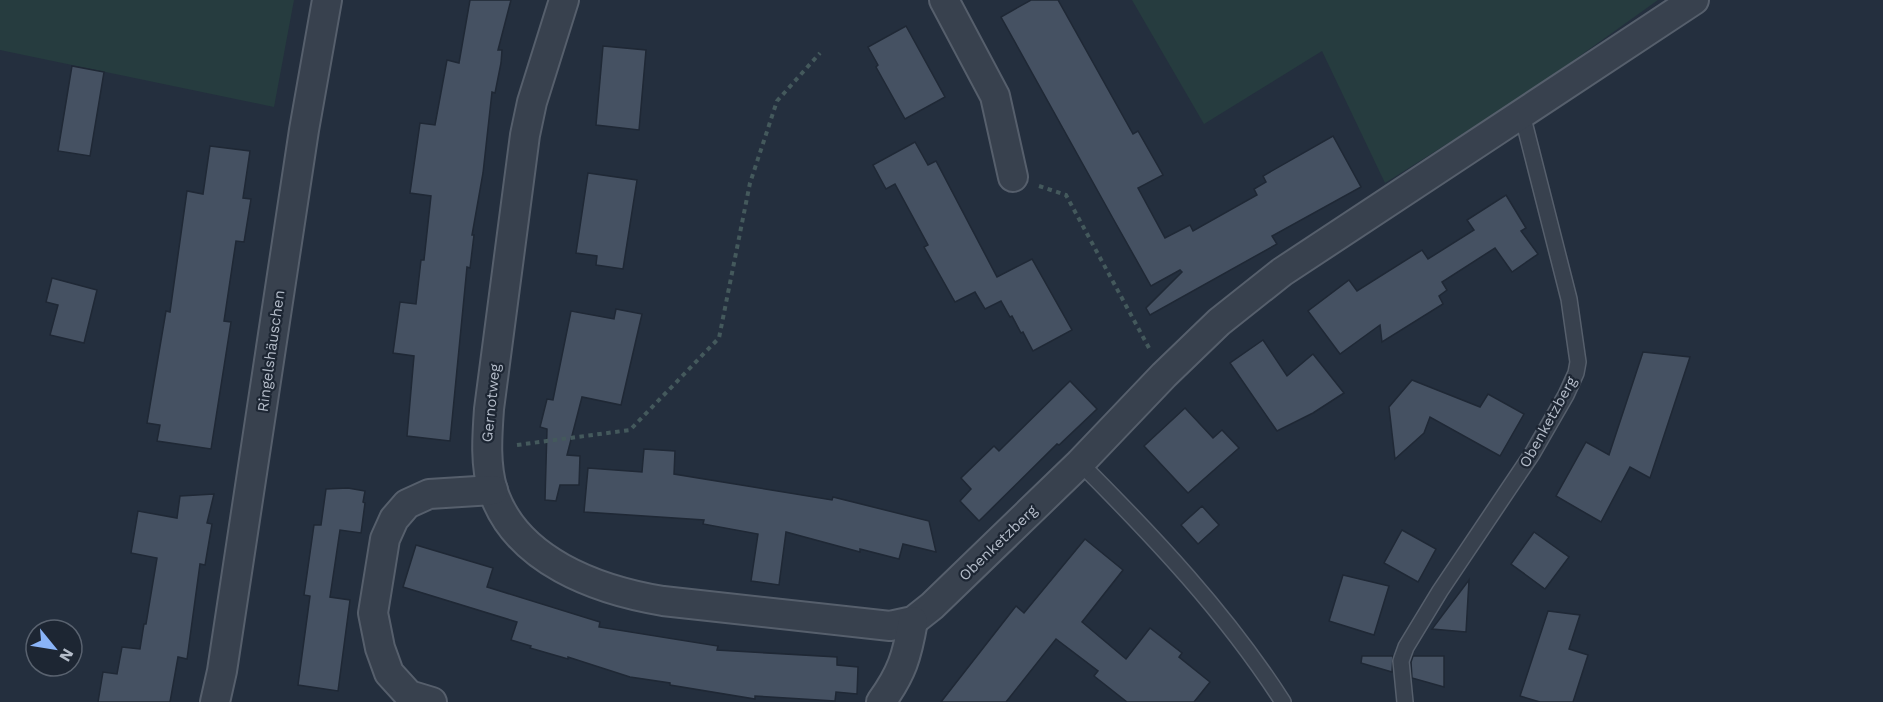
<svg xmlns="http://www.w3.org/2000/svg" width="1883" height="702" viewBox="0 0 1883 702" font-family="'Work Sans',sans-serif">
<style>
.green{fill:#263c3f}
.building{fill:#455162;stroke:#1f2835;stroke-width:1.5}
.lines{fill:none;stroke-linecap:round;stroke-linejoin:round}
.service-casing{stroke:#565f6c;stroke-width:18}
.minor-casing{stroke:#565f6c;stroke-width:32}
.path{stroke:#44595c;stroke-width:4;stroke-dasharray:4.5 4.5;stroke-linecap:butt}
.service{stroke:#38414e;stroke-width:15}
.minor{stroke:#38414e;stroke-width:28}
.labels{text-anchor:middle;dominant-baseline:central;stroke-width:4.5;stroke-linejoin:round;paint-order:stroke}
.street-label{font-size:15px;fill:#b4bcc9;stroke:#1d2633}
</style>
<rect width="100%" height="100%" fill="#242f3e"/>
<!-- green -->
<g class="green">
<polygon points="0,0 294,0 274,107 0,50"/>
<polygon points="1132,0 1658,0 1528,93 1385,183 1322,51 1204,124"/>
</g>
<!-- building -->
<g class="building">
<polygon points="470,0 511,0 498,50 502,50 501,63 495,93 492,92 483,173 472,235 474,235 470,268 467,267 450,441 407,436 414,356 393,353 400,302 416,304 421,260 424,260 431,196 410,193 420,123 435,125 447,60 459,63"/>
<polygon points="1031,0 1058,0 1133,134 1138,131 1163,175 1138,188 1165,238 1190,225 1193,231 1257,195 1254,189 1266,182 1263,176 1333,136 1361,187 1272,236 1277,244 1150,315 1146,308 1182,272 1180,270 1151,286 1115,222 1001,17"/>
<polygon points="906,26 945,97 905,119 876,67 878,65 868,47"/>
<polygon points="603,46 646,50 639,130 596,125"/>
<polygon points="72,66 104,72 90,156 58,151"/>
<polygon points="915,142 928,165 936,161 997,277 1032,259 1072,330 1033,351 1023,332 1021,333 1012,316 1010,317 1001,301 985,309 975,292 955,302 924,247 928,245 895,184 886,189 873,165"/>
<polygon points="210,146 250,151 243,198 251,199 244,242 236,241 224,321 231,322 211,449 157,441 160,425 147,423 166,311 170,312 187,191 203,194"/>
<polygon points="588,173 637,180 623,269 596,265 597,256 576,253"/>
<polygon points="1506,195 1526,228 1521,231 1538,254 1512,272 1495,248 1442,282 1447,290 1439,296 1443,304 1382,342 1380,325 1340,354 1308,311 1349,280 1357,291 1422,250 1428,259 1474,230 1467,220"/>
<polygon points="52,278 97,290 84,343 50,335 58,305 46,302"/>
<polygon points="616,309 642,314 621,405 582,397 567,455 580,456 579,485 560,485 556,501 545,500 547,429 540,427 547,399 553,400 571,311 614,319"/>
<polygon points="1263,340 1287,376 1313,354 1344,393 1313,413 1277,431 1230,363"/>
<polygon points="1643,352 1690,357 1650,478 1630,467 1601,522 1556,496 1586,442 1609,455"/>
<polygon points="1412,380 1480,407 1488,394 1524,414 1500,456 1430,417 1424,433 1395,459 1389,407"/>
<polygon points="1070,381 1097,409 1059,445 1057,444 979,521 960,501 971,489 961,478 994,446 999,451"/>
<polygon points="1185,408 1213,438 1222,430 1239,448 1188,493 1144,446"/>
<polygon points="644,449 675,451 674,474 832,500 833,497 929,521 936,552 903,544 899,559 860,549 860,552 786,532 779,585 751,581 758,534 703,524 704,520 584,512 588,468 642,472"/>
<polygon points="348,488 365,491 363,502 365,503 361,533 340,530 330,597 350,600 338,691 298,685 310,596 304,595 314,525 321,525 326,489"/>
<polygon points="214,494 207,523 212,524 205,565 200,564 187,659 178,657 170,702 98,702 103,672 117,674 122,647 140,649 144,624 146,624 157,558 131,553 138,511 177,518 180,496"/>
<polygon points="1202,506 1219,525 1198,544 1181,525"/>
<polygon points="1402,530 1436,549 1418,582 1384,563"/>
<polygon points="1534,532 1569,557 1545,589 1511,564"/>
<polygon points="1085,539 1123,570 1082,622 1126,659 1150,628 1182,653 1179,657 1210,682 1194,702 1127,702 1094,676 1098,671 1056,639 1006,702 941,702 1016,606 1024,613"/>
<polygon points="416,545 493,568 487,587 600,622 599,627 718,646 717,650 837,657 837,665 858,667 857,694 836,692 835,701 755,696 755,699 670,685 670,683 630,677 568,657 568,659 530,648 531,646 511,640 517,622 403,587"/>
<polygon points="1343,575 1389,586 1374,635 1329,621"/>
<polygon points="1469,580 1466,632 1432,629"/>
<polygon points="1548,611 1580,615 1569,649 1588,655 1573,702 1540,702 1520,696"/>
<polygon points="1362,656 1393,656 1392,672 1361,663"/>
<polygon points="1413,656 1444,656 1444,687 1412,678 1411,662"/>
</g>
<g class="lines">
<defs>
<g id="service">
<path d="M1080,463c74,74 146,150 203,239"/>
<polyline points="1405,702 1401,661 1406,647 1440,591 1532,454 1566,395 1576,373 1578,362 1569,299 1522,114"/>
</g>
<g id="minor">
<path d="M564,0l-32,102 -7,33 -36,274c-2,28 -4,56 4,82 23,70 104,99 170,110l227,25 23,-5 19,-15 148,-143 84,-88 55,-53 63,-50 412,-272"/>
<polyline points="944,0 995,96 1013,177"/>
<polyline points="215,702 222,671 304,130 327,0"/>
<polyline points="432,702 409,695 389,673 380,648 373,613 385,539 394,519 407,504 429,494 493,490"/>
<path d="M881,702c21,-29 26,-46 32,-81"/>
</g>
</defs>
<!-- service casing -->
<use href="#service" class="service-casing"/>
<!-- minor casing -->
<use href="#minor" class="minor-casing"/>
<!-- path -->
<g class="path">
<polyline points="1039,186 1066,195 1149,348"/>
<polyline points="517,445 630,430 719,338 750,183 777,101 820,53"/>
</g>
<!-- service -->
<use href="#service" class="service"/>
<!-- minor -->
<use href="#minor" class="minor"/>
</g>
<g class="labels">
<!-- street labels -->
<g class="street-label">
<text transform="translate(271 351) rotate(-82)">Ringelshäuschen</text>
<text transform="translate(491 403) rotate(-84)">Gernotweg</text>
<text transform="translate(1548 422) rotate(-61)">Obenketzberg</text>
<text transform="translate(998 543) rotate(-44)">Obenketzberg</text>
</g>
</g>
<!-- north arrow -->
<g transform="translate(54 648) rotate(120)"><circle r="28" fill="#1d2633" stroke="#59626f" stroke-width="1.5"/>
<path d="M0-4.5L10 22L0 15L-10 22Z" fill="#8ab4f8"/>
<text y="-9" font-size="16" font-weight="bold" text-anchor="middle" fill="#b4bcc9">N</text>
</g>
</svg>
